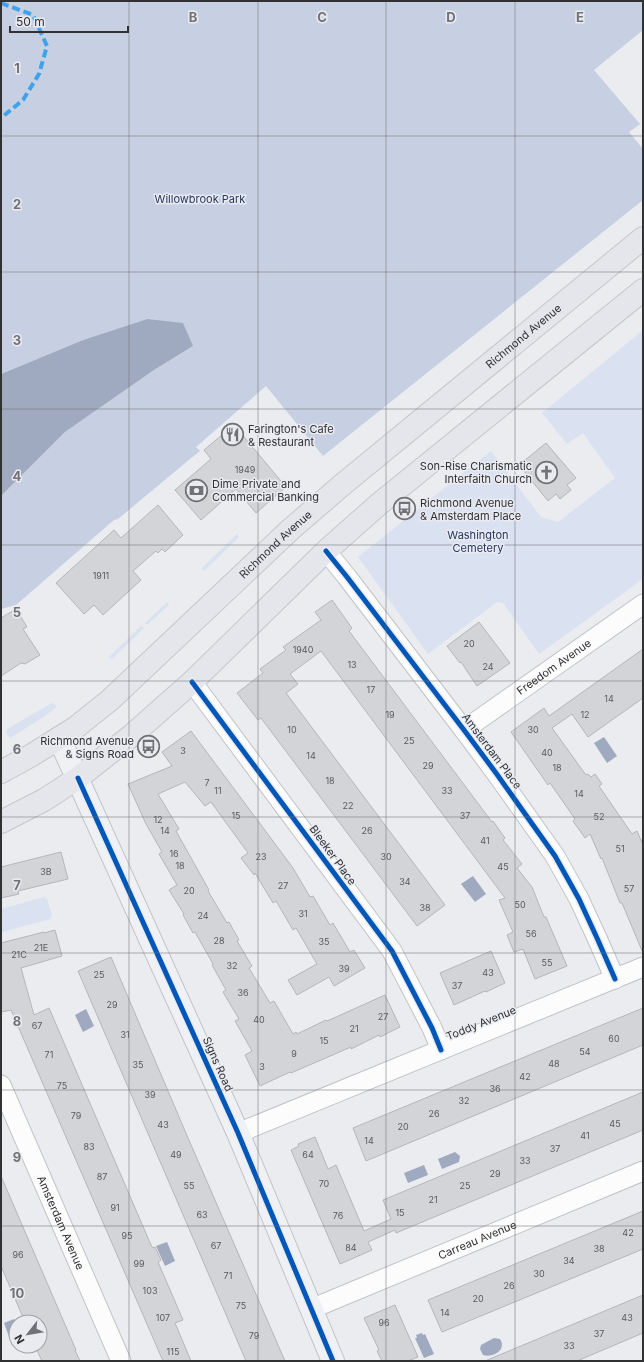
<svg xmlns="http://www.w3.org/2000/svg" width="644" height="1362" viewBox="0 0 644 1362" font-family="Inter,sans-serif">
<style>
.green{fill:#dae1f1}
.forest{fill:#c7d0e3}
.water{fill:#9faac0}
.building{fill:#d3d4d7;stroke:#b5b6b9}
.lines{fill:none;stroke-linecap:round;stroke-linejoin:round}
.street-casing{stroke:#c2c3c6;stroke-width:21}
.secondary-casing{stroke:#c2c3c6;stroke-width:24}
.primary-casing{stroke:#c6c7c9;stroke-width:24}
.street{stroke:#fcfcfd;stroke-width:19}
.secondary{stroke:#f0f1f4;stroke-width:22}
.primary{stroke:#e4e6ec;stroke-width:22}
.quiet{stroke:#3ea3eb;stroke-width:4;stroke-dasharray:8 4;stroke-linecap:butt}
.cycleway-casing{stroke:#e9ebf0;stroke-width:8}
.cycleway{stroke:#0057b8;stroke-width:5}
.grid{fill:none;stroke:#717275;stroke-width:1;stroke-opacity:0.55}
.labels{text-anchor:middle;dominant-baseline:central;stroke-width:3;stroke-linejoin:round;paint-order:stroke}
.number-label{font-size:9px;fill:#5a5a5d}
.park-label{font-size:11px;fill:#263662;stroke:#e9ebf0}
.street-label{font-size:11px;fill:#303133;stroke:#e9ebf0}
.poi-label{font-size:11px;fill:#303133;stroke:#e9ebf0;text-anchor:start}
.grid-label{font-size:13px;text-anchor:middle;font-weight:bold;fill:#717275;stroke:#e9ebf0;stroke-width:3;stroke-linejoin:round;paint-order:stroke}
</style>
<rect width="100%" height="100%" fill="#eaecef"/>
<!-- green -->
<g class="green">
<polygon points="643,330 643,579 539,654 503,603 497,602 428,654 358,557 491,451 541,517 558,522 615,478 583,433 567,444 542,413"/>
<polygon points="237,534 239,537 204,571 202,568"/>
<polygon points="167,602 169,605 147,625 145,623"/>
<polygon points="141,626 144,628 112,659 109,657"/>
<polygon points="52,703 57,707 42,718 10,738 6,733 7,729"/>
<polygon points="44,897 47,899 52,915 50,919 2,932 1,930 1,909"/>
</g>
<!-- forest -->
<polygon class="forest" points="1,1 643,1 643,30 594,70 640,124 629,132 643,149 643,200 323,456 266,386 196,447 200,451 190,459 118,519 114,520 16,605 1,609 1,496 65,432 154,370 193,346 147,319 83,340 1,374"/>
<!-- water -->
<g class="water">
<polygon points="147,319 183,323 193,346 154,370 65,432 1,496 1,374 83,340"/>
<polygon points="604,737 617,756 607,763 594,743"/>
<polygon points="473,876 486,894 475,902 461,884"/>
<polygon points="86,1009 94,1026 83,1032 75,1015"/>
<polygon points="455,1152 460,1156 459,1162 442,1169 438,1159"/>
<polygon points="424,1165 428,1175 408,1183 404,1173"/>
<polygon points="167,1242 175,1261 165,1266 156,1246"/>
<polygon points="14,1319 16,1324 16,1344 12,1345 4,1323"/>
<polygon points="422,1333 423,1335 425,1334 434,1354 424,1358 415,1338 417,1338 416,1335"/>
<path d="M494,1338l6,1c7,11 -7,19 -17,16l-3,-6 1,-4z"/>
</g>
<!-- building -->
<g class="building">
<polygon points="234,425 286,487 256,513 236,489 201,520 175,490 211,459 204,450"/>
<polygon points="546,443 576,478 567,485 571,490 560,499 556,494 548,501 519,465"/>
<polygon points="158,505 183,535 165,552 162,549 158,553 156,551 133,571 141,580 103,615 94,605 84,614 56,583 114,530 121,538"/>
<polygon points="332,600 352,628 349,631 492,822 493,821 505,838 503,840 522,864 517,868 532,887 544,917 546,917 567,966 535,979 523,949 514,952 507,935 513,932 499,900 505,898 321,651 290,674 298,684 286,693 445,905 417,926 261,718 258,720 237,693 263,673 260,669 286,650 283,647 321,620 315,612"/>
<polygon points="16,609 27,627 23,629 40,655 25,664 21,663 1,676 1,618"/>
<polygon points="479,622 510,663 477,686 461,662 460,663 447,646"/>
<polygon points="643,649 643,698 588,737 572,714 552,728 586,775 588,774 591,777 595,774 602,784 599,786 632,834 637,831 643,845 643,953 622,903 620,903 602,858 601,859 590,834 585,838 573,821 575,819 550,783 548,785 511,732 544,708 549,716"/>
<polygon points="191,731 293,868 310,897 313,896 330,925 333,923 350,952 354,950 365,968 334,986 329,977 297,995 288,980 317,964 296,928 293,930 276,901 273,903 255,873 254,875 241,858 248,853 211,802 205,806 185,782 158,794 179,829 176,831 209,890 208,891 227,923 229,922 239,940 237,941 252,966 249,968 270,1003 274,1001 293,1034 296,1032 297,1034 326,1020 327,1021 385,995 400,1027 380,1037 379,1035 351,1049 351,1047 291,1073 290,1072 260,1086 245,1055 252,1051 235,1021 239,1019 223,992 226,990 212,965 213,964 195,932 193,933 183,915 184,914 169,890 177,885 159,854 162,852 146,824 128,784 172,766 162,752"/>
<polygon points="61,852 68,879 18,891 19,894 1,898 1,867"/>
<polygon points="55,930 62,956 21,968 34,1015 49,1008 151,1245 153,1248 155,1247 161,1260 158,1262 183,1320 175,1323 191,1361 163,1361 11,1010 1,1012 1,943 44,932 44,933"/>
<polygon points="491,951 505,983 486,992 485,991 454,1005 440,973"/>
<polygon points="111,957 188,1138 285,1361 246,1361 78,971"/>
<polygon points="643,1008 643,1045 366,1161 353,1128"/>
<polygon points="643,1092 643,1130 396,1233 395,1230 368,1242 372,1250 340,1264 291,1150 299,1146 298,1144 315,1137 328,1169 336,1165 364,1231 391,1219 383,1200"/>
<polygon points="1,1176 76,1350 75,1350 80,1361 42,1361 35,1346 40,1346 40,1322 25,1322 1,1266"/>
<polygon points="643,1211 643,1249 442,1332 428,1300"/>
<polygon points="643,1295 643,1333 577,1361 485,1361"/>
<polygon points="395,1305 418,1357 408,1361 382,1361 377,1351 379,1350 364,1318"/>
</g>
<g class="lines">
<defs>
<g id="street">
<polyline points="326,551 347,577 464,730 496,773 555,856 579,899 597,938 615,979"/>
<polyline points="192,682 392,951 432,1028 441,1050"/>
<path id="s1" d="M464,730l179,-126"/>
<path id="s2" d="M1,1085l120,276"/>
<polyline points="238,1133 643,967"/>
<path id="s3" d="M311,1309l332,-138"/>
</g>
<polyline id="secondary" points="59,738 238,1133 333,1361"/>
<g id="primary">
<path id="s4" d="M1,772l31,-17 43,-27 35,-28 181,-171 51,-44 301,-247"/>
<polyline points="1,822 44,800 78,778 131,736 192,682 326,551 379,504 643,290"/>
</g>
</defs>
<!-- street casing -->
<use href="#street" class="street-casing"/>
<!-- secondary casing -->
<use href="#secondary" class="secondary-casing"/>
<!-- primary casing -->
<use href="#primary" class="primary-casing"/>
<!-- street -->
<use href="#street" class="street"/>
<!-- secondary -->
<use href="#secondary" class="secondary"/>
<!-- primary -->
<use href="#primary" class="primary"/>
<!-- quiet -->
<polyline class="quiet" points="1,3 33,15 47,46 39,74 23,100 1,118"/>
<defs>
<g id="cycleway">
<polyline points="326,551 347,577 464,730 496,773 555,856 579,899 597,938 615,979"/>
<polyline points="192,682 392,951 432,1028 441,1050"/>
<polyline points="78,778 238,1133 333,1361"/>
</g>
</defs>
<!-- cycleway casing -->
<use href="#cycleway" class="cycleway-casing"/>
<!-- cycleway -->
<use href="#cycleway" class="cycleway"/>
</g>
<!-- grid -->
<path class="grid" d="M129,1v1360M258,1v1360M386,1v1360M515,1v1360M1,136h642M1,272h642M1,409h642M1,545h642M1,681h642M1,817h642M1,953h642M1,1090h642M1,1226h642"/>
<!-- icons -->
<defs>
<symbol id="restaurant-ring" viewBox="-11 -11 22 22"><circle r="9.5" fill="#e9ebf0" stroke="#717275" stroke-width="1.5"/><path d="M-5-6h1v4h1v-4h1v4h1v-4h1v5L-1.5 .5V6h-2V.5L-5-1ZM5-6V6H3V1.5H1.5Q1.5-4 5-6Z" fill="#717275"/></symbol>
<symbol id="church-ring" viewBox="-11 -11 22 22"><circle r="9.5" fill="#e9ebf0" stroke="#717275" stroke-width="1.5"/><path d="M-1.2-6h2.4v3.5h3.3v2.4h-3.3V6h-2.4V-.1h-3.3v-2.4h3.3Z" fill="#717275"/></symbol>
<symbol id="bank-ring" viewBox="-11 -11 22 22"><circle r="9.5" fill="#e9ebf0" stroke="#717275" stroke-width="1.5"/><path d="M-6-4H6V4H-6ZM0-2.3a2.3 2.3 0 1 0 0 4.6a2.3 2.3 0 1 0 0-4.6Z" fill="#717275"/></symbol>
<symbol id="bus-ring" viewBox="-11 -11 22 22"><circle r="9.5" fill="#e9ebf0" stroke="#717275" stroke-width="1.5"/><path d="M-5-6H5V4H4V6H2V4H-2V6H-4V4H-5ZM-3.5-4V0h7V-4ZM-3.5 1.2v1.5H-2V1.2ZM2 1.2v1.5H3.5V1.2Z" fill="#717275"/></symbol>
</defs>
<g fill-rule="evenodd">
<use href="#restaurant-ring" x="220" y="422" width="25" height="25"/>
<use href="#church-ring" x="534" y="460" width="25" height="25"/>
<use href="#bank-ring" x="184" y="478" width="25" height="25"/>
<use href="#bus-ring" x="392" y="496" width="25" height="25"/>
<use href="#bus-ring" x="136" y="734" width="25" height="25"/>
</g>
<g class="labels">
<!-- number labels -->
<g class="number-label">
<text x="245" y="469">1949</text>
<text x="101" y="575">1911</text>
<text x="469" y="643">20</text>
<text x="303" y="649">1940</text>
<text x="352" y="664">13</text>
<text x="488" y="666">24</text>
<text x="371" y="689">17</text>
<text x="609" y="698">14</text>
<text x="390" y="714">19</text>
<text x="585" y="714">12</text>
<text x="292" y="729">10</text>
<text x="533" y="729">30</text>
<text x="409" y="740">25</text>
<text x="183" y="750">3</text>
<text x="547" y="752">40</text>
<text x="311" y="755">14</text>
<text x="428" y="765">29</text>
<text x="557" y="767">18</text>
<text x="330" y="780">18</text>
<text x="207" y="782">7</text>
<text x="218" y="790">11</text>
<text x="447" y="790">33</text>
<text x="579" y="793">14</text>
<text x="348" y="805">22</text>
<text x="236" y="815">15</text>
<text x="465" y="815">37</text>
<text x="599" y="816">52</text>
<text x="158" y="819">12</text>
<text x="165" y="830">14</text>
<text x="367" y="830">26</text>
<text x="485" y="840">41</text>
<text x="620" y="848">51</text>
<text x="174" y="853">16</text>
<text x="261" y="856">23</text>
<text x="386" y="856">30</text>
<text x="180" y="865">18</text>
<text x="503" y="866">45</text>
<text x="46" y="871">3B</text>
<text x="405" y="881">34</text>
<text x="283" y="885">27</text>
<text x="629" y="888">57</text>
<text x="189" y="890">20</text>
<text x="520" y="904">50</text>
<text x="425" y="907">38</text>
<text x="303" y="913">31</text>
<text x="203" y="915">24</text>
<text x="531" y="933">56</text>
<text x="219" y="940">28</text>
<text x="324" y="941">35</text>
<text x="41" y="947">21E</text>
<text x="19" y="954">21C</text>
<text x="547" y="962">55</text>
<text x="232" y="965">32</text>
<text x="344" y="968">39</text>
<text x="488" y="972">43</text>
<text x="99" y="974">25</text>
<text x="457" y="985">37</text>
<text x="243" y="992">36</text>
<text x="112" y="1004">29</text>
<text x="383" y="1016">27</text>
<text x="259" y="1019">40</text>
<text x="37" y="1025">67</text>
<text x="354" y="1028">21</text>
<text x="125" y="1034">31</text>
<text x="614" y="1038">60</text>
<text x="324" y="1040">15</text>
<text x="585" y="1051">54</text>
<text x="294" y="1053">9</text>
<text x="49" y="1054">71</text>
<text x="554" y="1063">48</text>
<text x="138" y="1064">35</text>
<text x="262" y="1066">3</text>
<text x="525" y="1076">42</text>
<text x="62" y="1085">75</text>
<text x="495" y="1088">36</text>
<text x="150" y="1094">39</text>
<text x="464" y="1100">32</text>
<text x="434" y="1113">26</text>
<text x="76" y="1115">79</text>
<text x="615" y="1123">45</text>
<text x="163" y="1124">43</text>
<text x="403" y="1126">20</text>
<text x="585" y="1135">41</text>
<text x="369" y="1140">14</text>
<text x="89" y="1146">83</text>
<text x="555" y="1148">37</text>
<text x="176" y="1154">49</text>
<text x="308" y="1154">64</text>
<text x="525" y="1160">33</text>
<text x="495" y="1173">29</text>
<text x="102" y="1176">87</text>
<text x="324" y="1183">70</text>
<text x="189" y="1185">55</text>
<text x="465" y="1185">25</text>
<text x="433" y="1199">21</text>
<text x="115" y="1207">91</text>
<text x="400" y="1212">15</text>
<text x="202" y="1214">63</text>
<text x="338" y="1215">76</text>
<text x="628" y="1232">42</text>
<text x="127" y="1235">95</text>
<text x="216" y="1245">67</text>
<text x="351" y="1247">84</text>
<text x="599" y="1248">38</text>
<text x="18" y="1254">96</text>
<text x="569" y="1260">34</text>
<text x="139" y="1263">99</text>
<text x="539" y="1273">30</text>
<text x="228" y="1275">71</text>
<text x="509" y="1285">26</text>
<text x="150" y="1290">103</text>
<text x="478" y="1298">20</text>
<text x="241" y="1305">75</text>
<text x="445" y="1312">14</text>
<text x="163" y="1317">107</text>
<text x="627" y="1317">43</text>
<text x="384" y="1322">96</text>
<text x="599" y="1333">37</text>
<text x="254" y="1335">79</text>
<text x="569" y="1345">33</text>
<text x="173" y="1351">115</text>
</g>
<!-- park labels -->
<g class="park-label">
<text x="200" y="199">Willowbrook Park</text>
<text x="478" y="535">Washington<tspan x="478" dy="13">Cemetery</tspan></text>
</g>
<!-- street labels -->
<g class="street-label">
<text stroke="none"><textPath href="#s4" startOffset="682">Richmond Avenue</textPath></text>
<text stroke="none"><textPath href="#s4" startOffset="358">Richmond Avenue</textPath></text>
<text stroke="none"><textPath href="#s1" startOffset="110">Freedom Avenue</textPath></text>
<text transform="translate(492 751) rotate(53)">Amsterdam Place</text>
<text transform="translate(333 855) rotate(54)">Bleeker Place</text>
<text transform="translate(481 1023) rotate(-22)">Toddy Avenue</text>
<text transform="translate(218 1064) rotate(66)">Signs Road</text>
<text stroke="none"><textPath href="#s2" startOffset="150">Amsterdam Avenue</textPath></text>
<text stroke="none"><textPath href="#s3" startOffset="180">Carreau Avenue</textPath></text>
</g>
<!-- poi labels -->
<g class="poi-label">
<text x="248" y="429">Farington's Cafe<tspan x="248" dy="13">&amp; Restaurant</tspan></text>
<text x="532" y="466" text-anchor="end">Son-Rise Charismatic<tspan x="532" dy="13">Interfaith Church</tspan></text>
<text x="212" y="484">Dime Private and<tspan x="212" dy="13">Commercial Banking</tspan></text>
<text x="420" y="503">Richmond Avenue<tspan x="420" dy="13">&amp; Amsterdam Place</tspan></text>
<text x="134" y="741" text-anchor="end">Richmond Avenue<tspan x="134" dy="13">&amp; Signs Road</tspan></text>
</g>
</g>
<g class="grid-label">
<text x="193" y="22">B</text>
<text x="322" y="22">C</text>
<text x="451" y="22">D</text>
<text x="580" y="22">E</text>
<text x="17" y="73">1</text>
<text x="17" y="209">2</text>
<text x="17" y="345">3</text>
<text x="17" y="481">4</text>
<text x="17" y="617">5</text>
<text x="17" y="754">6</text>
<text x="17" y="890">7</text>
<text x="17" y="1026">8</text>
<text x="17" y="1162">9</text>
<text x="17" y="1298">10</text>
</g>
<!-- border -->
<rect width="644" height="1362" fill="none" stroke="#303133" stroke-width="4"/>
<!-- north arrow -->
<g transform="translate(28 1334) rotate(239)"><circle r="19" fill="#e9ebf0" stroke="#9fa1a4"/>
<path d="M0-3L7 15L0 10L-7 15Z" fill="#717275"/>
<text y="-6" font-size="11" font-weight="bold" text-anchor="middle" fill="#303133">N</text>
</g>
<!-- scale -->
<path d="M10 26v6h118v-6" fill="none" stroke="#303133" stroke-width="2"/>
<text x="16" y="26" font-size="12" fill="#303133" stroke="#e9ebf0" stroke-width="3" paint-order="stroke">50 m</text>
</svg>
